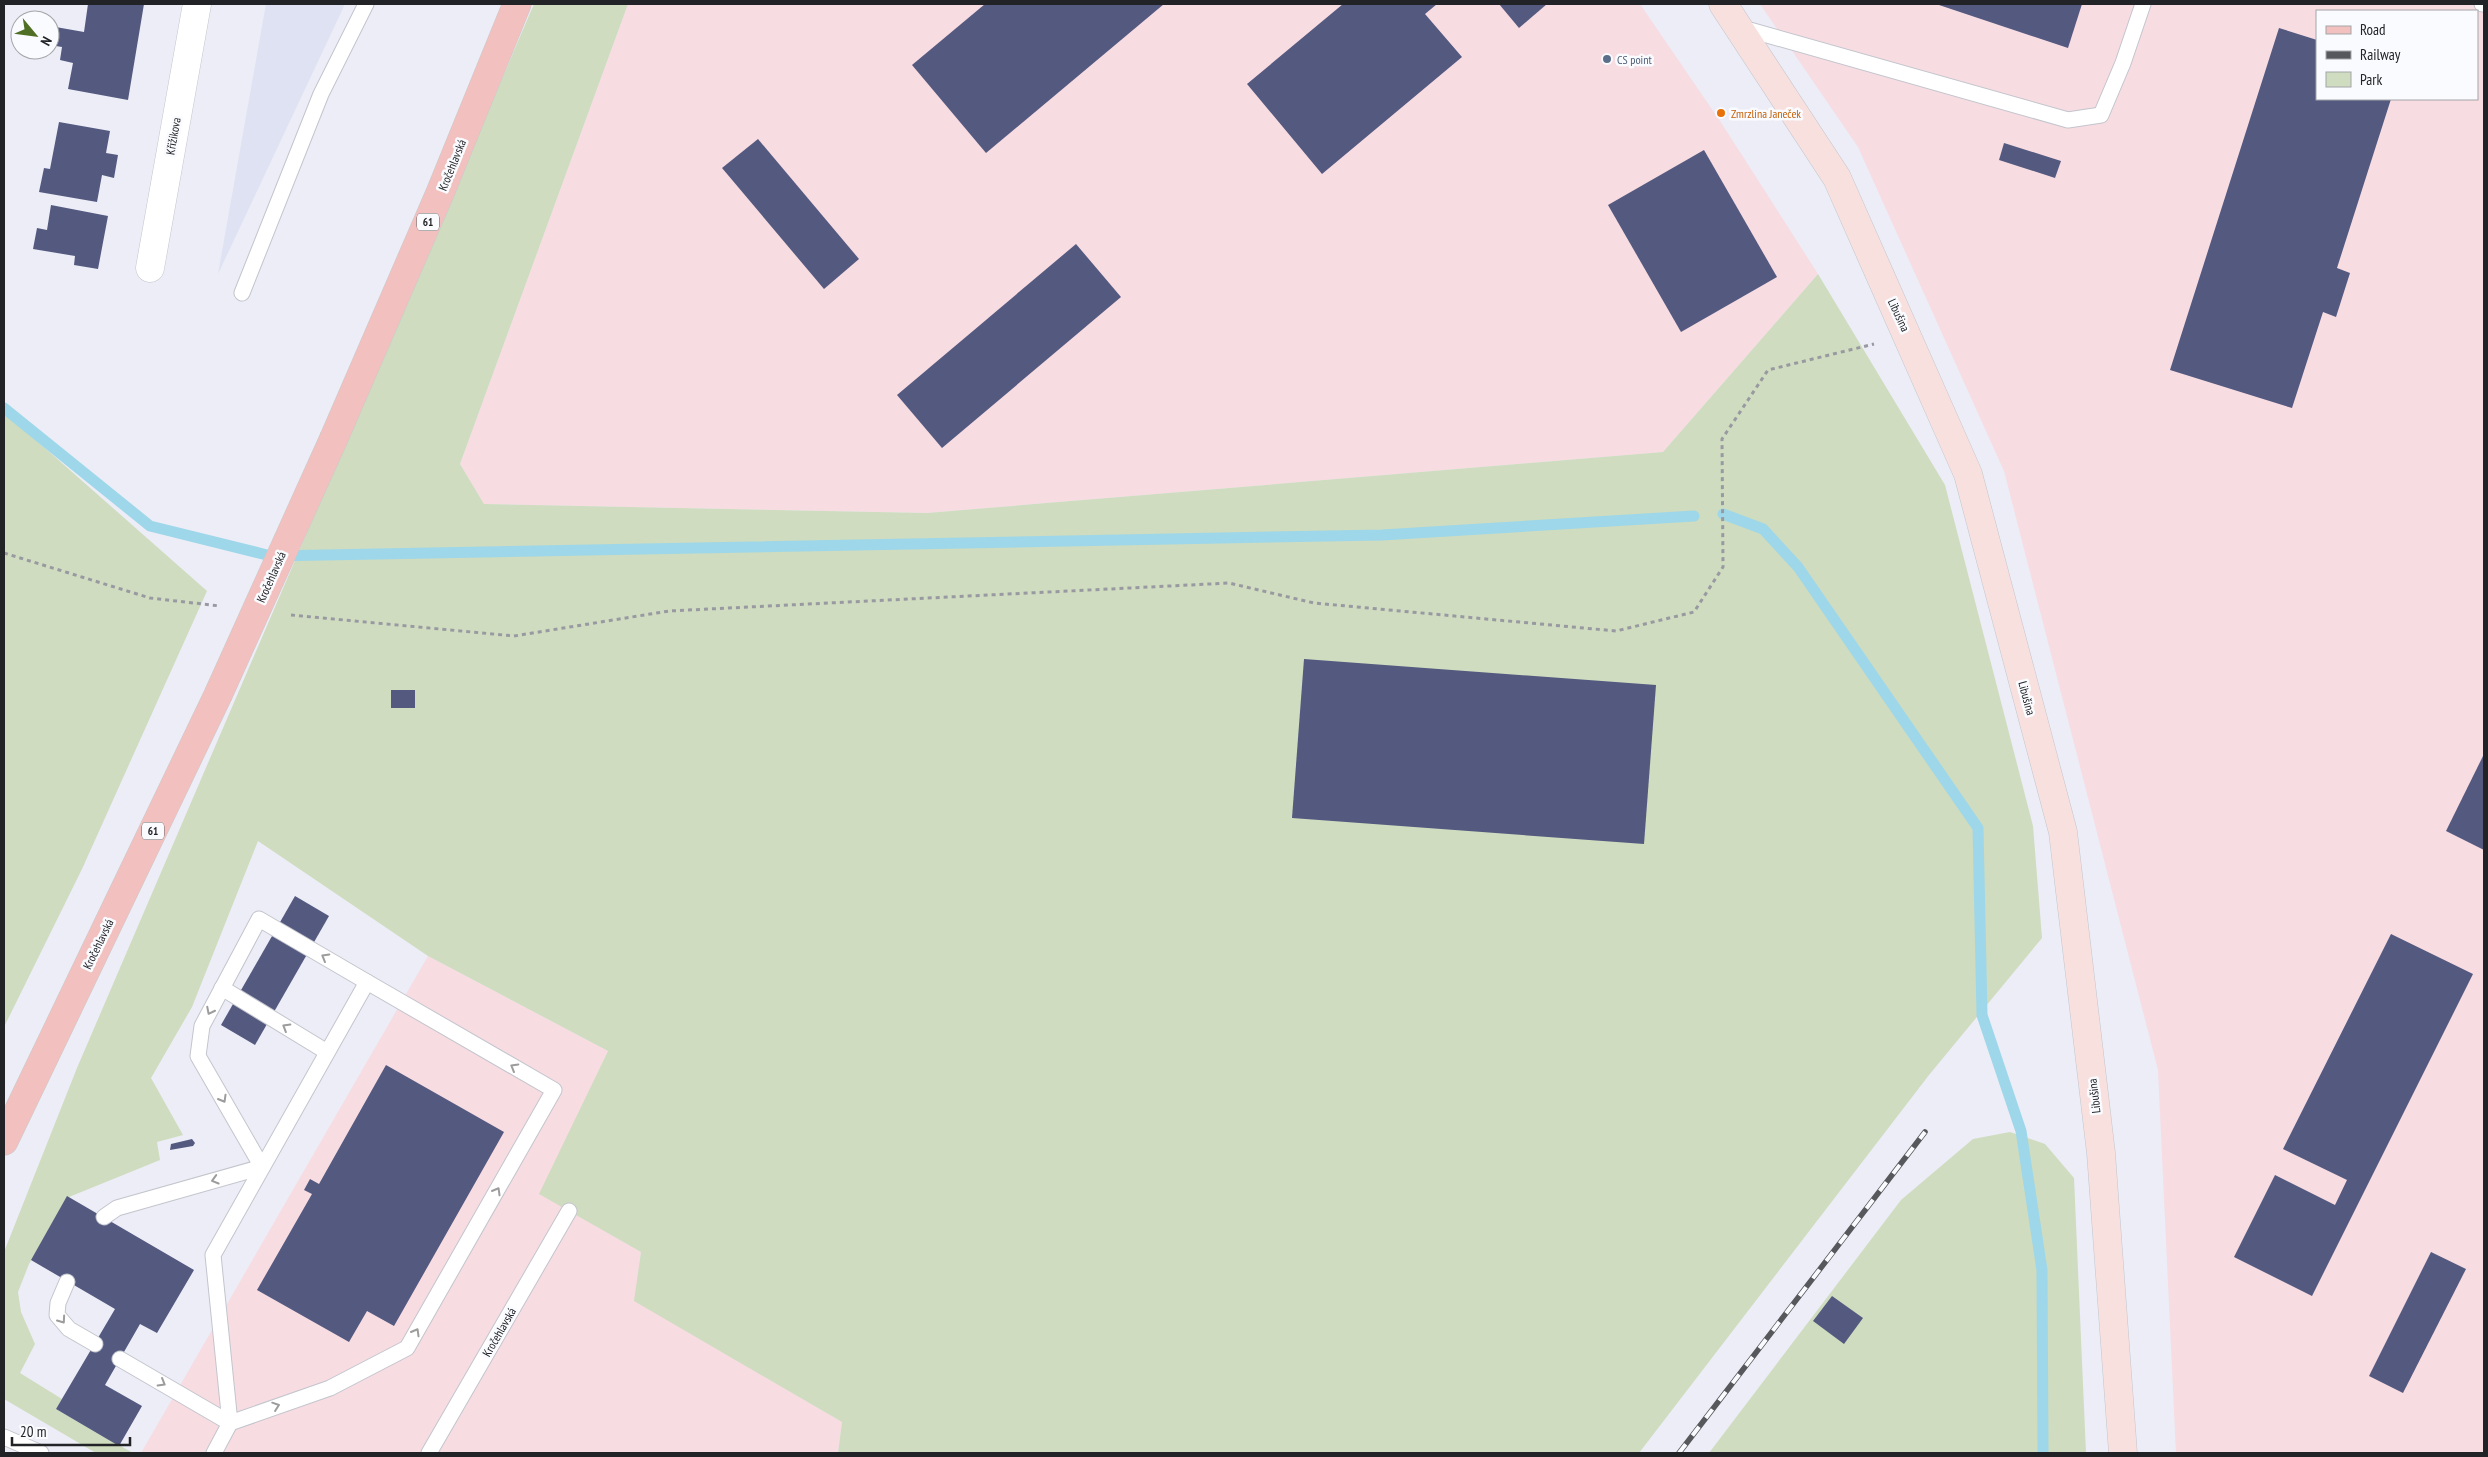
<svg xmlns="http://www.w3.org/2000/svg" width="2488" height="1457" viewBox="0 0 2488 1457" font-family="'PT Sans Narrow',sans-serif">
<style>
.built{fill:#dfe2f2}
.industrial{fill:#f7dce2;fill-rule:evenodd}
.green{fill:#cfdcbf}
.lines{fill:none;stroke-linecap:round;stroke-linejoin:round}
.stream{stroke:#9ed7e9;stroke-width:11}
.building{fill:#545980}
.service-casing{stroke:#c3c5cd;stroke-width:17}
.minor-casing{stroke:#c3c5cd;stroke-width:29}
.secondary-casing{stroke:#c3c5cd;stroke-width:29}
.primary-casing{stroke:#cacacb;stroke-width:29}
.path{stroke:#999aa1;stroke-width:3;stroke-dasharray:4 4;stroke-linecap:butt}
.service{stroke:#fff;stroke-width:15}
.minor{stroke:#fff;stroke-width:28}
.secondary{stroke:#f8e0df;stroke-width:28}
.primary{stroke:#f2c0be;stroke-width:28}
.rail-casing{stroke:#57585c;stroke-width:5.5}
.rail{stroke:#fafbfe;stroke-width:4;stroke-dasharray:11;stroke-linecap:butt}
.primary-bridge-casing{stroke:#cacacb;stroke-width:29;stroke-linecap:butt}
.primary-bridge{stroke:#f2c0be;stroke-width:28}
.oneway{stroke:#9c9c9d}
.service-dot{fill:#5c6f8a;stroke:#fafbfe;stroke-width:2}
.food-dot{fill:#e8710a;stroke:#fafbfe;stroke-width:2}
.labels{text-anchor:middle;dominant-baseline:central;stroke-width:5;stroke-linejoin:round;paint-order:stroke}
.shield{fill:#fafbfe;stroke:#636467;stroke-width:1}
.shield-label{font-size:11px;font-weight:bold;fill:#222326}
.service-label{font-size:12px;fill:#4e5e75;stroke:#fafbfe;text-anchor:start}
.food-label{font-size:12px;fill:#c56008;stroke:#fafbfe;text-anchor:start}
.street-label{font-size:12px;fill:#222326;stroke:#fafbfe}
</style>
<rect width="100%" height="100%" fill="#ecedf6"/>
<!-- built -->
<polygon class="built" points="266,4 345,4 218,274"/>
<!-- industrial -->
<g class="industrial">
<polygon points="628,4 1640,4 1722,124 1818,274 1663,452 927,513 484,504 460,464"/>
<path d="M1760,4h724v1449h-308l-18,-383 -154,-599 -146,-324zM2317,11h160v88h-160z"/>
<polygon points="428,956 608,1051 540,1194 641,1252 635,1301 842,1422 838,1453 141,1453"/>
</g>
<!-- green -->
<g class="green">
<polygon points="534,4 628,4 460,464 484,504 927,513 1663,452 1818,274 1945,485 2033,826 2042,938 1929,1075 1639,1453 838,1453 842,1422 634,1301 641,1252 539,1194 608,1051 428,956 258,841 192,1007 151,1078 183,1135 157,1142 160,1160 69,1197 29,1264 18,1292 21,1312 35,1344 20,1373 62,1399 56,1409 133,1453 96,1453 4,1399 4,1252 77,1068"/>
<polygon points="4,412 207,591 82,869 4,1027"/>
<polygon points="2010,1132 2045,1144 2074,1178 2086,1453 1709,1453 1901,1200 1973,1139"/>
</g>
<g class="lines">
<!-- stream -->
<g class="stream">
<polyline points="4,408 150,526 271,556 1382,535 1694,516"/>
<polyline points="1723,514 1763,529 1798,567 1978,828 1982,1015 2021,1131 2042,1270 2043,1453"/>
</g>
</g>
<!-- building -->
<g class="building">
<polygon points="88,4 144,4 128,100 68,89 73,63 60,60 62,47 50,45 50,26 84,32"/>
<polygon points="985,4 1164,4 986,153 912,65"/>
<polygon points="1343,4 1437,4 1425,14 1462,57 1322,174 1247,84"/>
<polygon points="1499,4 1547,4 1519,28"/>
<polygon points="1936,4 2082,4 2068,48"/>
<polygon points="2279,28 2317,40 2317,99 2391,99 2337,268 2350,273 2336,317 2323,312 2292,408 2170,370"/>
<polygon points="59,122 110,131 106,153 118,155 114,178 102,175 97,202 39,192 44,168 50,169"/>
<polygon points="758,139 859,259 824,289 722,168"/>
<polygon points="2004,143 2061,161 2055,178 1999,160"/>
<polygon points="1704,150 1777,277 1681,332 1608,205"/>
<polygon points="51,205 108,216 98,269 74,265 75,256 33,249 37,228 47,230"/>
<polygon points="1076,244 1121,297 942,448 897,395"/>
<polygon points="1304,659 1656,685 1644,844 1292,818"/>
<rect x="391" y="690" width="24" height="18"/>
<polygon points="2484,754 2484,850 2446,831"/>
<polygon points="295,896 329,916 255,1045 221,1025"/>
<polygon points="2391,934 2473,974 2312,1296 2234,1257 2275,1175 2335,1205 2347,1180 2283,1149"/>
<polygon points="386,1065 504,1132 394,1326 367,1311 349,1342 257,1290 312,1194 304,1190 310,1179 319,1184"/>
<polygon points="192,1139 195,1143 193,1146 170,1150 171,1144"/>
<polygon points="67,1196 194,1270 157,1333 140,1324 105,1385 142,1406 119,1446 56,1409 115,1309 31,1260"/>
<polygon points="2431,1252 2466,1269 2403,1393 2369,1376"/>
<polygon points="1832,1296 1863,1318 1844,1344 1813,1321"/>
</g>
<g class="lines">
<defs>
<g id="service">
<polyline points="2482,4 2484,4"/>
<polyline points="1739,27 2068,120 2101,115 2123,63 2143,4"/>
<polyline points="242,293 321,94 366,4"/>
<polyline points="222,988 327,1052"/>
<polyline points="104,1217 117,1208 262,1167 198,1056 202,1026 259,919 367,982"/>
<polyline points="67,1282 58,1303 57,1315 69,1329 95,1344"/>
<polyline points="120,1359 230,1423 330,1388 407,1348 554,1090 367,982 213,1255 230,1423 214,1453"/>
<polyline points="4,1437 41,1453"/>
<polyline points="429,1453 569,1211"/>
</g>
<polyline id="minor" points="150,268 197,4"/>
<polyline id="secondary" points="1723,4 1837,178 1968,474 2063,832 2101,1153 2123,1453"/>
<g id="primary">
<polyline points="334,438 440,193 517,4"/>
<polyline points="4,1141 218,695"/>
</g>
</defs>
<!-- service casing -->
<use href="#service" class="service-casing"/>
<!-- minor casing -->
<use href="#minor" class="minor-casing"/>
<!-- secondary casing -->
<use href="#secondary" class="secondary-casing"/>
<!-- primary casing -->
<use href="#primary" class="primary-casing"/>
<!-- path -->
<g class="path">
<polyline points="4,553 150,598 220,606"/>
<polyline points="291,615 514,636 669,611 1229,583 1314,603 1616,631 1694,612 1723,567 1722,439 1768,370 1874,344"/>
</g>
<!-- service -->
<use href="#service" class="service"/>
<!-- minor -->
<use href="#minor" class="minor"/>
<!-- secondary -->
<use href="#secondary" class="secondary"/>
<!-- primary -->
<use href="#primary" class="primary"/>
<defs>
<polyline id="rail" points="1679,1453 1925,1132"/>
</defs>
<!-- rail casing -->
<use href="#rail" class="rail-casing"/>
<!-- rail -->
<use href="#rail" class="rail"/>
<defs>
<polyline id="primary-bridge" points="218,695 334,438"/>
</defs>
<!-- primary-bridge casing -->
<use href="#primary-bridge" class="primary-bridge-casing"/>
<!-- primary-bridge -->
<use href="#primary-bridge" class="primary-bridge"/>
</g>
<!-- one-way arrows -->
<defs><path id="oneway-chevron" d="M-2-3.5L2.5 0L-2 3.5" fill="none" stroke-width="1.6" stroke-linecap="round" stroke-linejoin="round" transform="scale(1.25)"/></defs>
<g class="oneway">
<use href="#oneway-chevron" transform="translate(325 957) rotate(-150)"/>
<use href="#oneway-chevron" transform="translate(210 1011) rotate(117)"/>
<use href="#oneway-chevron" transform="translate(286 1027) rotate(-149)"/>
<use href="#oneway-chevron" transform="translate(514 1067) rotate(-150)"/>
<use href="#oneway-chevron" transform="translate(223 1099) rotate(60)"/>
<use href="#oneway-chevron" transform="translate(215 1180) rotate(164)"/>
<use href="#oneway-chevron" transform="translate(497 1191) rotate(-60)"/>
<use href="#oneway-chevron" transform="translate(62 1320) rotate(55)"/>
<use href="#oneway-chevron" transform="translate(416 1332) rotate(-60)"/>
<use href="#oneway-chevron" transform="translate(162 1383) rotate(30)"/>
<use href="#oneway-chevron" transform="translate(276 1406) rotate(-19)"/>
</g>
<!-- markers -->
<circle class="service-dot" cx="1607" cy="59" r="5"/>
<circle class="food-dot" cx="1721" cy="113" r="5"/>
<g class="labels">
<!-- shield labels -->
<g class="shield">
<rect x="417" y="213.5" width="22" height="17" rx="4"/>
<rect x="142" y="822.5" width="22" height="17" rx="4"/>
</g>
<g class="shield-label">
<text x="428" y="222">61</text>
<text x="153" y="831">61</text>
</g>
<!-- service labels -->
<g class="service-label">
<text x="1617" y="59">CS point</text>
</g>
<!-- food labels -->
<g class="food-label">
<text x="1731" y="113">Zmrzlina Janeček</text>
</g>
<!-- street labels -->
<g class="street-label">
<text transform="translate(173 136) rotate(-80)">Křižíkova</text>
<text transform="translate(452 165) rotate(-68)">Kročehlavská</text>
<text transform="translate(1899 315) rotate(65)">Libušina</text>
<text transform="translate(271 577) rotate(-66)">Kročehlavská</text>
<text transform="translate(2027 698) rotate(75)">Libušina</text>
<text transform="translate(98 944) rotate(-64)">Kročehlavská</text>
<text transform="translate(2094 1096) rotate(-97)">Libušina</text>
<text transform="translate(499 1332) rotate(-60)">Kročehlavská</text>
</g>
</g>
<!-- border -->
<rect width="2488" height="1457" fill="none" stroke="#222326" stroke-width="10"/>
<!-- legend -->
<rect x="2316" y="10" width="162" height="90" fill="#fafbfe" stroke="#a4a5a8"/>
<rect x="2326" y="26" width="25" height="8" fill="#f2c0be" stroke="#a4a5a8"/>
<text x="2360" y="35" font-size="15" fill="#222326">Road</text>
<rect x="2326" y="51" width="25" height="8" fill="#57585c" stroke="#a4a5a8"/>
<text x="2360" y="60" font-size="15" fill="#222326">Railway</text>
<rect x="2326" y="72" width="25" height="15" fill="#cfdcbf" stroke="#a4a5a8"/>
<text x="2360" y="85" font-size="15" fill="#222326">Park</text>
<!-- north arrow -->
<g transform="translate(35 35) rotate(119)"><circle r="24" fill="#fafbfe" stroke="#a4a5a8"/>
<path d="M0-4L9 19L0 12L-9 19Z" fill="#4f6f25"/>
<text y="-8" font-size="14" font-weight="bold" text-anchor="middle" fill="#222326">N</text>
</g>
<!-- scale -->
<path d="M12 1437v8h118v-8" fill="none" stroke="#222326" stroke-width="2.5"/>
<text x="20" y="1437" font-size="15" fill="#222326" stroke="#fafbfe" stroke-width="4" paint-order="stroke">20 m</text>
</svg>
